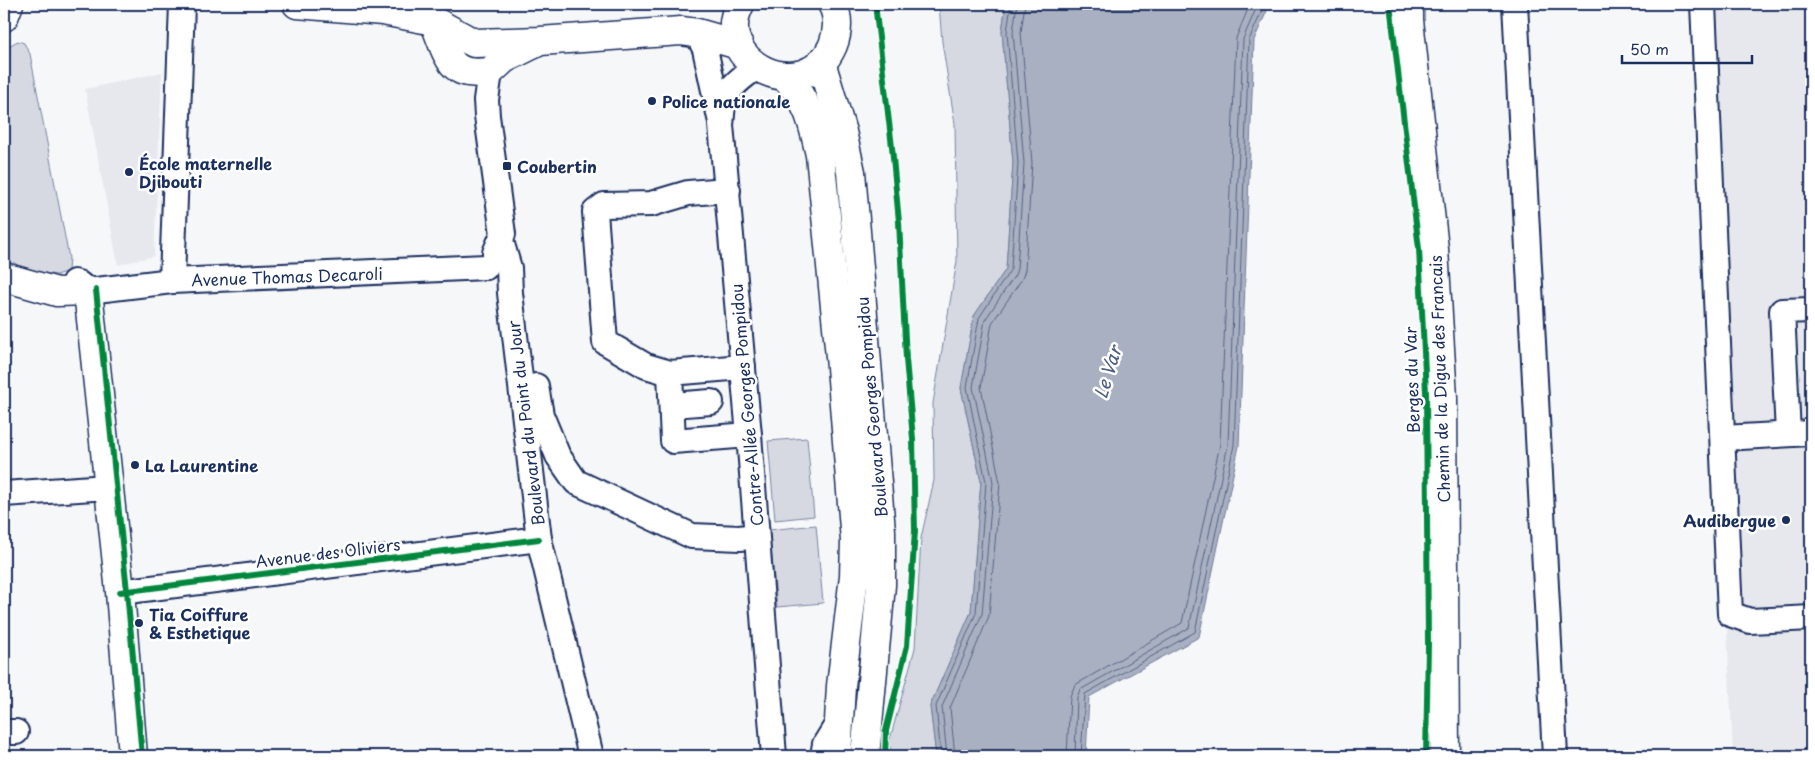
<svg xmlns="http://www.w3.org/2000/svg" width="1815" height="760" viewBox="0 0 1815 760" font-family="'Playpen Sans',sans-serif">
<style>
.built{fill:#e6e8ee}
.green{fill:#d6d9e2;stroke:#7884a0}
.water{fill:#a9b0c1;stroke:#707c99}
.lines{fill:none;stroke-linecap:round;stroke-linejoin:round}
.shore{stroke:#546386;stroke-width:1}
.minor-casing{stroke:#1b2f5e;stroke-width:28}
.major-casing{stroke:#1b2f5e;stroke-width:31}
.minor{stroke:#fff;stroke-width:24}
.major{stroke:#fff;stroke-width:28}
.cycleway-casing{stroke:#fff;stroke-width:9}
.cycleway{stroke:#00873e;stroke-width:6}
.poi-dot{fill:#1b2f5e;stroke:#fff;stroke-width:2}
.labels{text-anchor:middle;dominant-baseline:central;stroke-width:5;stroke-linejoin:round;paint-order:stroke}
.poi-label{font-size:16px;font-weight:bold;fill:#1b2f5e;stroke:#fff;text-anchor:start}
.street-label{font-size:16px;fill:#1b2f5e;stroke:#fff}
.water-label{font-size:18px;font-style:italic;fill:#4d5c81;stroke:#fff}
</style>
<rect width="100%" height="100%" fill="#f6f7f9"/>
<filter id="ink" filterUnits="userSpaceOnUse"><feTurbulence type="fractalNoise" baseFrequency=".02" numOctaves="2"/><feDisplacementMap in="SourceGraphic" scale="10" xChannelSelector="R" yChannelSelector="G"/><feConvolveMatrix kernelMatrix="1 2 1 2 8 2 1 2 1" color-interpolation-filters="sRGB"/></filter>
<g filter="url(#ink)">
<!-- built -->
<g class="built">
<polygon points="1697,4 1811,4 1811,756 1733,756"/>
<polygon points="162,72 154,256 118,265 85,89"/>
</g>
<!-- green -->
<g class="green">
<polygon points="939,4 1006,4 1002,31 1013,163 1006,269 974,316 961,388 981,481 971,612 930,706 936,756 892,756 889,743 915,648 921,538 934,480 933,403 957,261 955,124 942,42"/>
<polygon points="18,41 24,43 30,54 69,258 68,271 56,275 25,270 4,256 4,53 12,44"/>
<polygon points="807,438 814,516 775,520 768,441"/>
<polygon points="816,525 823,603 777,607 769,530"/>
</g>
<!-- water -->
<polygon class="water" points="1006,4 1270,4 1254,40 1239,446 1199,637 1089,697 1086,756 936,756 930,706 971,612 981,481 961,388 974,316 1006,269 1013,163 1002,31"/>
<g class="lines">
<!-- shore -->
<g class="shore">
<polyline points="941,756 936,706 976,613 986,482 967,387 979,318 1011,269 1018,163 1007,32 1011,4"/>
<polyline points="947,756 942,707 982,614 993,482 973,387 985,320 1015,275 1017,269 1024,163 1013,32 1017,4"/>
<polyline points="955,756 950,708 989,616 1000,483 981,387 992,323 1022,279 1025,270 1032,163 1021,32 1025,4"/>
<polyline points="1067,756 1070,696 1075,685 1182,623 1220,444 1236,38 1250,4"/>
<polyline points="1075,756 1077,697 1080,690 1189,628 1228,445 1243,39 1258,4"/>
<polyline points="1081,756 1085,694 1195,632 1234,445 1249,40 1265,4"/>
</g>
<defs>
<g id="minor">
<polyline points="1515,4 1555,756"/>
<polyline points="1703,4 1730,614 1750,621 1811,618"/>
<polyline points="697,33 705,49 720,118"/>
<path d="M757,67c-12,8 -28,19 -33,34 -2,7 -2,16 -3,24l28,310 25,321"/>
<polyline points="490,72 486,100 487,116 503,234 495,253"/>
<polyline points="728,190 688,193 651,204 604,205 595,212 605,342 646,366 670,373 743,367"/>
<polyline points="501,241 509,268 510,293 539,539 591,756"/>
<polyline points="172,281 182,4"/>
<polyline points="74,282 78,283 88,291 172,281 486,267"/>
<polyline points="670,373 673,441 749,435"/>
<polyline points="536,386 541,415 558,456 576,482 692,536 740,538 756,536"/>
<polyline points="672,405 711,402"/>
<polyline points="1788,434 1782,311 1811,310"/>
<polyline points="1723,438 1811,433"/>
<polyline points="4,494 108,487"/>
<polyline points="120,592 539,539"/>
<polyline points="4,732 16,732"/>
<polyline points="823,756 825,744 838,723"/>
</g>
<g id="major">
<polyline points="297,4 383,11 434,21 474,43 540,41 681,31 697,33 739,45"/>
<path d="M740,4c-31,59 66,105 93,41 5,-13 6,-29 -1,-41"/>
<polyline points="1409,4 1409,20 1434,249 1443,398 1445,756"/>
<polyline points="4,17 9,4"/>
<path d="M434,21c5,12 13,41 24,47 8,6 22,5 32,4l14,-13 32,-16"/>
<polyline points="821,62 842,132 851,172 881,531 881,585 865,756"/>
<path d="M785,76c23,25 28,47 35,79l21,212 14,174 -1,35 -13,110 -4,70"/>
<polyline points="4,277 57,292 88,291 120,592 133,756"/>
</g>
</defs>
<!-- minor casing -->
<use href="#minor" class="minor-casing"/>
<!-- major casing -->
<use href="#major" class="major-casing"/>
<!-- minor -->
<use href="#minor" class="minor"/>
<!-- major -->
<use href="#major" class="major"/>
<defs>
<g id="cycleway">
<polyline points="875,4 892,147 899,222 906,359 913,439 915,531 907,646 886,731 885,756"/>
<polyline points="1390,4 1419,249 1426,393 1428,644 1426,756"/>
<polyline points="96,290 127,591 142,756"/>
<polyline points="120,592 539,539"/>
</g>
</defs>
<!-- cycleway casing -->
<use href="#cycleway" class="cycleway-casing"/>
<!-- cycleway -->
<use href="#cycleway" class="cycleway"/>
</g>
</g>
<!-- markers -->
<g class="poi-dot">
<circle cx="652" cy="101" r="5"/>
<rect x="502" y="161" width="10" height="10" rx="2.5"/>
<circle cx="129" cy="172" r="5"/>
<circle cx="135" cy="465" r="5"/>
<circle cx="1786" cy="520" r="5"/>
<circle cx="139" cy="623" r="5"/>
</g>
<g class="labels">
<!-- poi labels -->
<g class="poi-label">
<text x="662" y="101">Police nationale</text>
<text x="139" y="163">École maternelle<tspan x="139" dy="18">Djibouti</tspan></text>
<text x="517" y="166">Coubertin</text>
<text x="145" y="465">La Laurentine</text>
<text x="1776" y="520" text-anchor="end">Audibergue</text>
<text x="149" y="614">Tia Coiffure<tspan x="149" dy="18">&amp; Esthetique</tspan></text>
</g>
<!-- street labels -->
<g class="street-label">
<text transform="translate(287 276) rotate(-2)">Avenue Thomas Decaroli</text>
<text transform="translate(1439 379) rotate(-92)">Chemin de la Digue des Francais</text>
<text transform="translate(1411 380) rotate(-92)">Berges du Var</text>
<text transform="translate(746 405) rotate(-95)">Contre-Allée Georges Pompidou</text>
<text transform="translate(871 407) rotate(-95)">Boulevard Georges Pompidou</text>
<text transform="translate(525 423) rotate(-97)">Boulevard du Point du Jour</text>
<text transform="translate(328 552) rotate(-7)">Avenue des Oliviers</text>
</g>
<!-- water labels -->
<g class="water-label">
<text transform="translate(1107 372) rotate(-73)">Le Var</text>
</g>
</g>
<!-- margin -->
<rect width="1815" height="760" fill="none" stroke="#fff" stroke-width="20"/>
<rect x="10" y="10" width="1795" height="740" fill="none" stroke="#1b2f5e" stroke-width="2" filter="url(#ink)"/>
<!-- scale -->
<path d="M1622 55v8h130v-8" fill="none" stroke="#1b2f5e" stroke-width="2.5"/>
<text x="1630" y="55" font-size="15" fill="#1b2f5e" stroke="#ffffff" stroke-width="4" paint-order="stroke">50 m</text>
</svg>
